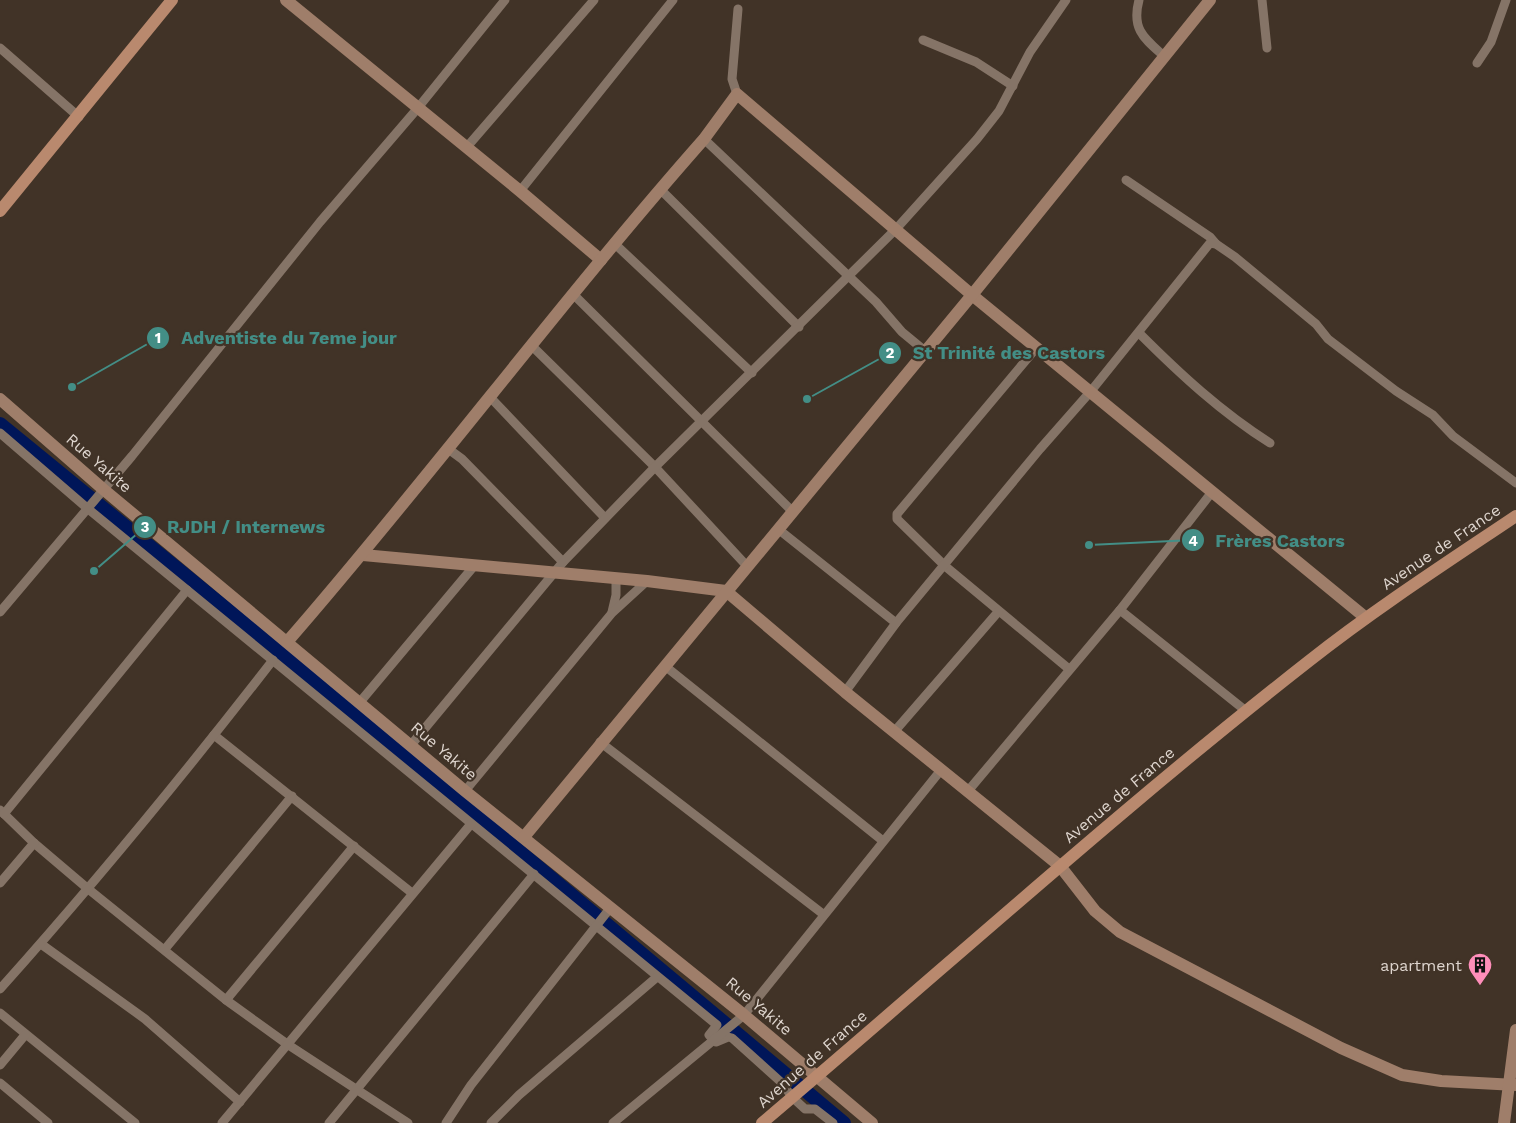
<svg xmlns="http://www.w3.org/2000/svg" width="1516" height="1123" viewBox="0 0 1516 1123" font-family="'Work Sans',sans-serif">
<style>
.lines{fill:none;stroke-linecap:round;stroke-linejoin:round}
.river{stroke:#001659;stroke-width:14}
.street{stroke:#857467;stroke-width:9}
.secondary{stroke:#9f7e6a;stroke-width:12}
.primary{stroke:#b9896e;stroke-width:12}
.labels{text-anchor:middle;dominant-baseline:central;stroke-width:4.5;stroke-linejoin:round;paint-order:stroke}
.street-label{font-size:16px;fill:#ded5ce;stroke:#413327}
.poi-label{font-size:16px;fill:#ded5ce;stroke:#413327;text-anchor:end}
.leader{fill:none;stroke:#438e86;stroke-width:2}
.callout-dot{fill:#438e86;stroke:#413327;stroke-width:2}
.mark-label{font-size:15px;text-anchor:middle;font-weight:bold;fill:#fff}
.callout-label{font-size:18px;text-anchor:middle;font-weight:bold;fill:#438e86;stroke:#413327;stroke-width:4.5;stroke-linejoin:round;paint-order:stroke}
</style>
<rect width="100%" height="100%" fill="#413327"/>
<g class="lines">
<!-- river -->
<polyline class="river" points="0,424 353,712 844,1123"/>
<!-- street -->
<g class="street">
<path d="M1139,0c-8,30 6,39 26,57"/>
<polyline points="1262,0 1267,48"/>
<polyline points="923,40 976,62 1013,86"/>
<polyline points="0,48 79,117"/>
<polyline points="1477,63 1491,42 1506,0"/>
<polyline points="737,94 732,79 738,9"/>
<polyline points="704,139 876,302 902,332 925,351"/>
<polyline points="466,148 594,0"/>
<polyline points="1126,180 1210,237 1216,244"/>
<polyline points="660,189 799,327"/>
<polyline points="520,191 673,0"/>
<polyline points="615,244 752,373"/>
<polyline points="573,294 792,511"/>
<path d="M1139,333c41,41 82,79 131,110"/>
<polyline points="532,346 655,467 746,565"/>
<polyline points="1037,347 897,514 897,519 945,566 1069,669"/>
<polyline points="489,396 605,518"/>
<polyline points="0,433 87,508 717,1025 709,1035 716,1042 728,1037 732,1038 782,1083 792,1097 805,1109 815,1109 833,1123"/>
<polyline points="447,448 462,459 563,562"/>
<polyline points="778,529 896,623"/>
<polyline points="1120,610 1246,711"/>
<polyline points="0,612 132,456 320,222 417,109 505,0"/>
<polyline points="612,612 616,595 616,578"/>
<polyline points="665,666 883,841"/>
<polyline points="845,692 896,623 1040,449 1091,391 1210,243 1216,244 1235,257 1316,324 1328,339 1396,391 1433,415 1453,436 1516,483"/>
<polyline points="360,702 474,566"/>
<polyline points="894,732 998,612"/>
<polyline points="214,735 412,893"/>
<polyline points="600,742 823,914"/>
<polyline points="411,745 563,562 655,467 896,229 977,139 999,111 1030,52 1066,0"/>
<polyline points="465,791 612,613 647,581"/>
<polyline points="968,791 1120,610 1212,492"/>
<polyline points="0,810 34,843 87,888 226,1000 287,1044 408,1123"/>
<polyline points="4,814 187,590"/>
<polyline points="0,883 34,843"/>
<polyline points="41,944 145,1019 240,1102"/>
<polyline points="165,949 292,796"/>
<path d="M0,989c95,-106 186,-217 273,-329"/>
<polyline points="226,1000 354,846"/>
<polyline points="0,1013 135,1123"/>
<polyline points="0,1065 25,1035"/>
<polyline points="0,1083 48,1123"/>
<polyline points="222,1123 471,824"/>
<polyline points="329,1123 534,874"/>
<polyline points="446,1123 471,1085 611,907"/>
<polyline points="491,1123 519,1095 657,977"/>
<polyline points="613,1123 744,1015 941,770"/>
</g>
<!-- secondary -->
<g class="secondary">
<polyline points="286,0 520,191 601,260"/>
<polyline points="0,399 103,489 465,791 744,1015 872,1123"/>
<polyline points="363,555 647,581 726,591 845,692 1060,866 1095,911 1120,932 1341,1048 1402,1075 1441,1081 1516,1085"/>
<path d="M287,642c143,-164 273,-340 417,-503l33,-45 235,201 394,323"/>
<polyline points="524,837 972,295 1210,0"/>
<polyline points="1504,1123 1516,1030"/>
</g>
<!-- primary -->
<g class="primary">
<polyline points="0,211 172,0"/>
<path d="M762,1123c182,-154 359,-315 547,-462 66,-52 137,-98 207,-145"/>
</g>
</g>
<!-- icons -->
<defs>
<symbol id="building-pin" viewBox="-11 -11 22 30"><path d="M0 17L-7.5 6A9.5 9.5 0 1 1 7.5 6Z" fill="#ff8eba" stroke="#413327"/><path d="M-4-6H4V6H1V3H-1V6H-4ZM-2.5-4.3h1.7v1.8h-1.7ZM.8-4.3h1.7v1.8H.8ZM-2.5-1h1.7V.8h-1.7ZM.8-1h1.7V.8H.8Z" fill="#111"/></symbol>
</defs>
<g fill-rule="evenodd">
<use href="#building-pin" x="1466" y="951" width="28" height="38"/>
</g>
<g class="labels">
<!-- street labels -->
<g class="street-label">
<text transform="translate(99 463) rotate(41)">Rue Yakite</text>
<text transform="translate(1441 547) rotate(-34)">Avenue de France</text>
<text transform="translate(444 751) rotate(40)">Rue Yakite</text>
<text transform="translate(1119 795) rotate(-40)">Avenue de France</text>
<text transform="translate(759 1006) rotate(40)">Rue Yakite</text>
<text transform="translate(812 1059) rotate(-41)">Avenue de France</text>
</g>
<!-- poi labels -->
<g class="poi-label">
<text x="1462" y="965">apartment</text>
</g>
</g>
<!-- callouts -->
<path class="leader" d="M72 387L158 338M807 399L890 353M94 571L145 527M1089 545L1193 540"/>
<g class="callout-dot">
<circle cx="72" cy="387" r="5"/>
<circle cx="807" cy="399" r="5"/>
<circle cx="94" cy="571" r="5"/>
<circle cx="1089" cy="545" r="5"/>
<circle cx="158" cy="338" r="12"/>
<circle cx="890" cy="353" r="12"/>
<circle cx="145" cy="527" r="12"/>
<circle cx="1193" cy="540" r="12"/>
</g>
<g class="mark-label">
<text x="158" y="343">1</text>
<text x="890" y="358">2</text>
<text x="145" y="532">3</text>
<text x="1193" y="546">4</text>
</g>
<g class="callout-label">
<text x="289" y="344">Adventiste du 7eme jour</text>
<text x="1009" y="359">St Trinité des Castors</text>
<text x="246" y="533">RJDH / Internews</text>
<text x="1280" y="547">Frères Castors</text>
</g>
</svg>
